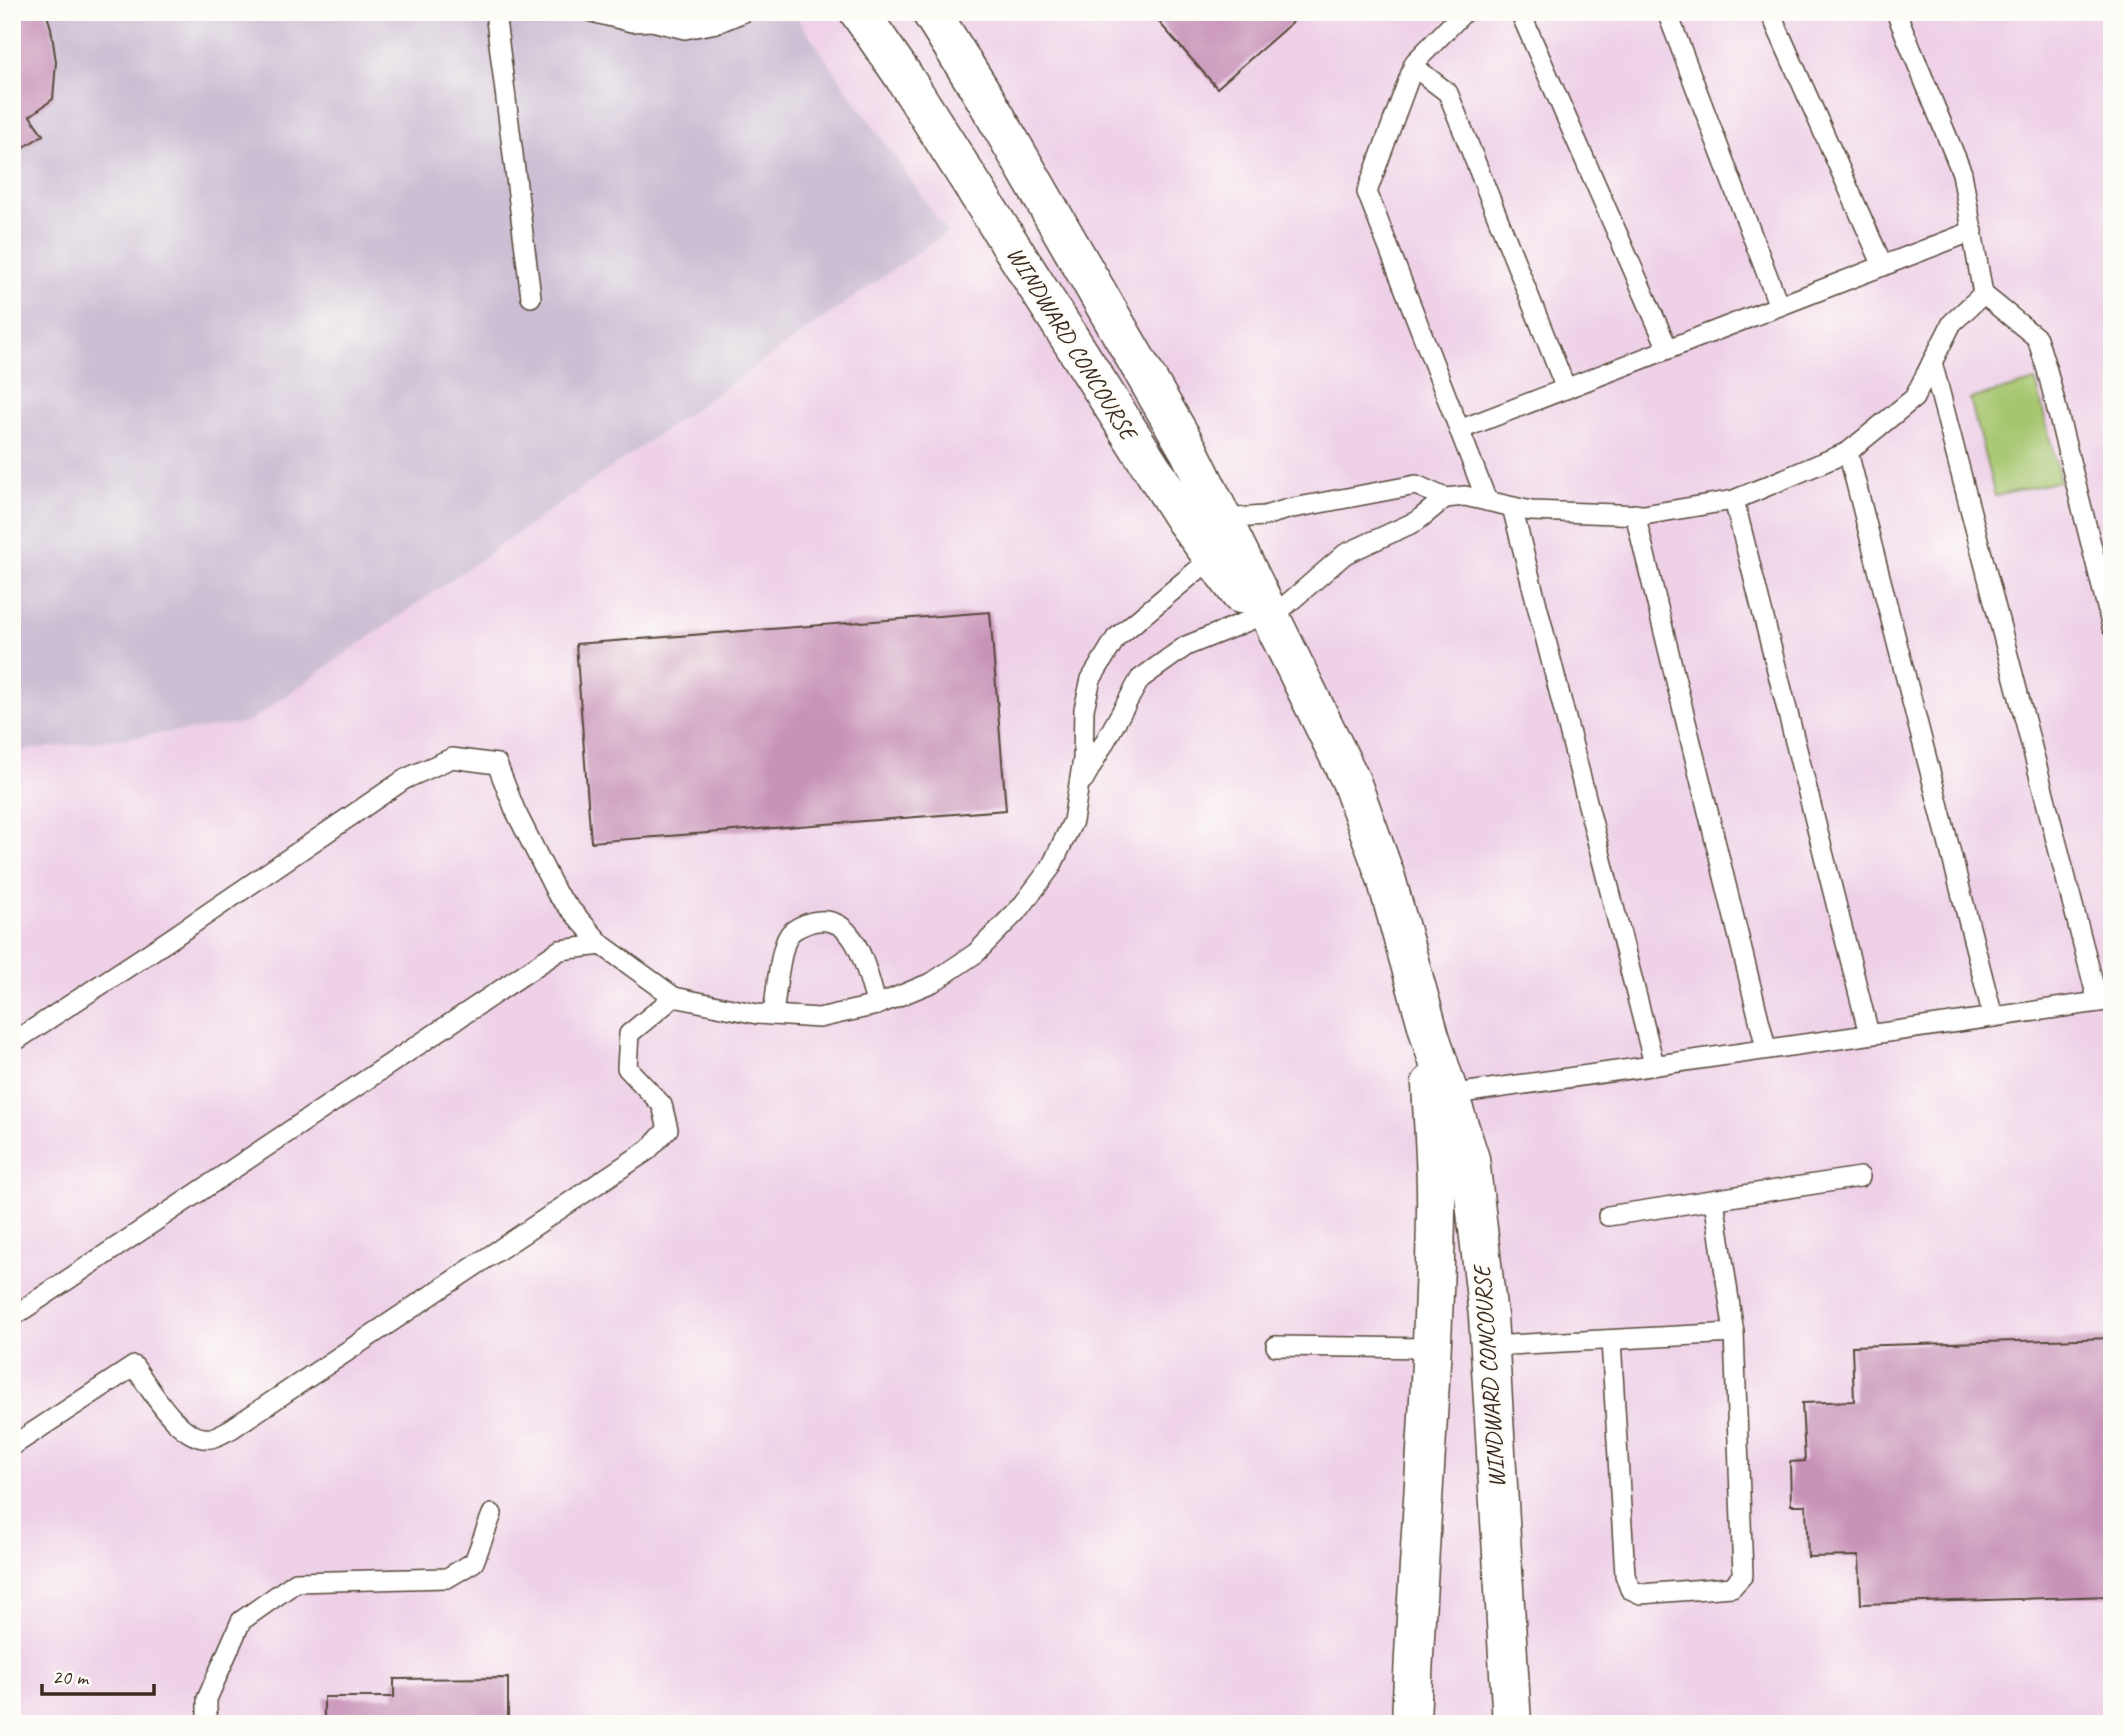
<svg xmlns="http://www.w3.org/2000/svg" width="2124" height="1736" viewBox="0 0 2124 1736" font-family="Caveat,sans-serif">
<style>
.built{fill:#eed0e7}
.industrial{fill:#ccbed3}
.grass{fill:#a5c56d;stroke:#707846;stroke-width:2}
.building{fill:#c893b8}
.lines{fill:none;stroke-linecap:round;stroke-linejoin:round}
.lane-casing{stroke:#57473a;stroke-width:22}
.secondary-casing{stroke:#57473a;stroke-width:41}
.lane{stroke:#fff;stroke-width:19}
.secondary{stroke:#fff;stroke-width:38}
.labels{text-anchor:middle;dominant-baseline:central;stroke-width:5;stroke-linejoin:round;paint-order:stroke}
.street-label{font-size:24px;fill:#3b2a1e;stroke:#fdfcf7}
</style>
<rect width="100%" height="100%" fill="#fdfcf7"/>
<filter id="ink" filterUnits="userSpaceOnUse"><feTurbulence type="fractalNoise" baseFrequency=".0143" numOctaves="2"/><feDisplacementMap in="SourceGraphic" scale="14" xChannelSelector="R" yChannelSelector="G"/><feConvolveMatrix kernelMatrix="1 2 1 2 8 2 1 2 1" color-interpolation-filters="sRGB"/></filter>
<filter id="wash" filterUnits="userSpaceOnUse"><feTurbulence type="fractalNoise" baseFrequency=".00686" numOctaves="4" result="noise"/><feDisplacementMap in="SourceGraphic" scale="28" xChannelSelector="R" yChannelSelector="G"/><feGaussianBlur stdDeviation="1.57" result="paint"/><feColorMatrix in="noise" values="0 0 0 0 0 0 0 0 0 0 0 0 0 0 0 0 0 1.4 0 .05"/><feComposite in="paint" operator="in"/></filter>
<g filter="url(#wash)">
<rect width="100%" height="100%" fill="#f8eddc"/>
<!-- built -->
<rect class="built" x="12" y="12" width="2100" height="1712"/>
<!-- industrial -->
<polygon class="industrial" points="12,12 793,12 947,232 247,723 12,752"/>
<!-- grass -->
<polygon class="grass" points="2036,381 2060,481 1995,496 1970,399"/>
<g id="blocks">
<!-- building -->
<g class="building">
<polygon points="12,12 46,12 51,28 56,62 53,99 30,116 43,135 12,155"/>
<polygon points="1150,12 1304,12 1217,88"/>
<polygon points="990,612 1006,810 591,842 576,644"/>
<polygon points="2112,1338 2112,1596 1861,1604 1859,1556 1808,1557 1806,1505 1791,1505 1790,1462 1805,1461 1802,1403 1854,1401 1852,1346"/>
<polygon points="508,1678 508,1724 324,1724 324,1697 394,1697 394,1679"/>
</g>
</g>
</g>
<g filter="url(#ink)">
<use href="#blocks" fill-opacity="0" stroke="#57473a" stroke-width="2"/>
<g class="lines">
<defs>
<g id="lane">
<polyline points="495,12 531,297"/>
<polyline points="592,12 632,22 652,21"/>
<polyline points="659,12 652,21 685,29 717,23 744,12"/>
<polyline points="1464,12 1415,62 1367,192 1487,501"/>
<polyline points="1520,12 1668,349"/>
<polyline points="1667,12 1779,306"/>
<polyline points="1770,12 1883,266"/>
<polyline points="1896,12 1962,173 1983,294"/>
<polyline points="1413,66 1448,93 1566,389"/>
<polyline points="1932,362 2098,1002"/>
<polyline points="1459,430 1973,231"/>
<polyline points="1848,452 1993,1017"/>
<polyline points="1445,498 1465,496 1531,511 1644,515 1734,500 1848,452 1914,398 1952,323 1983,294 2037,338 2047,370 2112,627"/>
<polyline points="1734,500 1869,1034"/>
<polyline points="1512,507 1654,1064"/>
<polyline points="1635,514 1766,1048"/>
<polyline points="1222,519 1264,516 1288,509 1416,485 1445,498 1417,521 1345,554 1271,618"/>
<polyline points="1084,779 1140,679 1186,646 1258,617"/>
<path d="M773,1015c3,-19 6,-65 16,-80 4,-6 16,-11 23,-13 46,-11 54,51 65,83"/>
<polyline points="12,1043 169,940 405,779 452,758 497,764 515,810 557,894 602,945"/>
<polyline points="1448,1095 2112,1000"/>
<polyline points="1608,1216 1860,1177"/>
<polyline points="12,1317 560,950 602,945 674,997 757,1014 819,1018 877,1005 933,982 976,953 1021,907 1051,867 1073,821 1083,759 1084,709 1091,679 1116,638 1213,557"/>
<polyline points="1611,1340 1625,1575 1630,1589 1641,1594 1732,1587 1743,1575 1734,1333"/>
<polyline points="1276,1346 1430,1348"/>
<polyline points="1489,1346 1734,1333 1714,1200"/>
<path d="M12,1446l122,-80c16,22 46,77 77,72 6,-1 14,-6 20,-9l417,-279 20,-21 -6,-24 -35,-37 2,-34 45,-37"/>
<polyline points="207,1724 207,1699 241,1621 296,1582 447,1578 474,1562 492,1514"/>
</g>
<g id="secondary">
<polyline points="859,12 902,74 1185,520 1240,594"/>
<polyline points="931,12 985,98 1189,451 1351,781 1386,878 1430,1036 1470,1159 1488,1316 1512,1724"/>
<path d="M1411,1724c6,-171 23,-342 25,-513 1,-42 -3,-85 -5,-127"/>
</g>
</defs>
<!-- lane casing -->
<use href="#lane" class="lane-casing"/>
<!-- secondary casing -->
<use href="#secondary" class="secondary-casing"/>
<!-- lane -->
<use href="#lane" class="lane"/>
<!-- secondary -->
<use href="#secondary" class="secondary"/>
</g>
</g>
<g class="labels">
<!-- street labels -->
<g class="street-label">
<text transform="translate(1072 343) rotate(58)">WINDWARD CONCOURSE</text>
<text transform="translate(1489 1377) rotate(-94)">WINDWARD CONCOURSE</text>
</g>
</g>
<!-- margin -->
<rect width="2124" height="1736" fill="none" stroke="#fdfcf7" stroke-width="42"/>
<!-- scale -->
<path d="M42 1684v10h112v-10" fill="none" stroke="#3b2a1e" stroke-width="3.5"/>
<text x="52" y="1684" font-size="21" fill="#3b2a1e" stroke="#fdfcf7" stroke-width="5" paint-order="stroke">20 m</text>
</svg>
